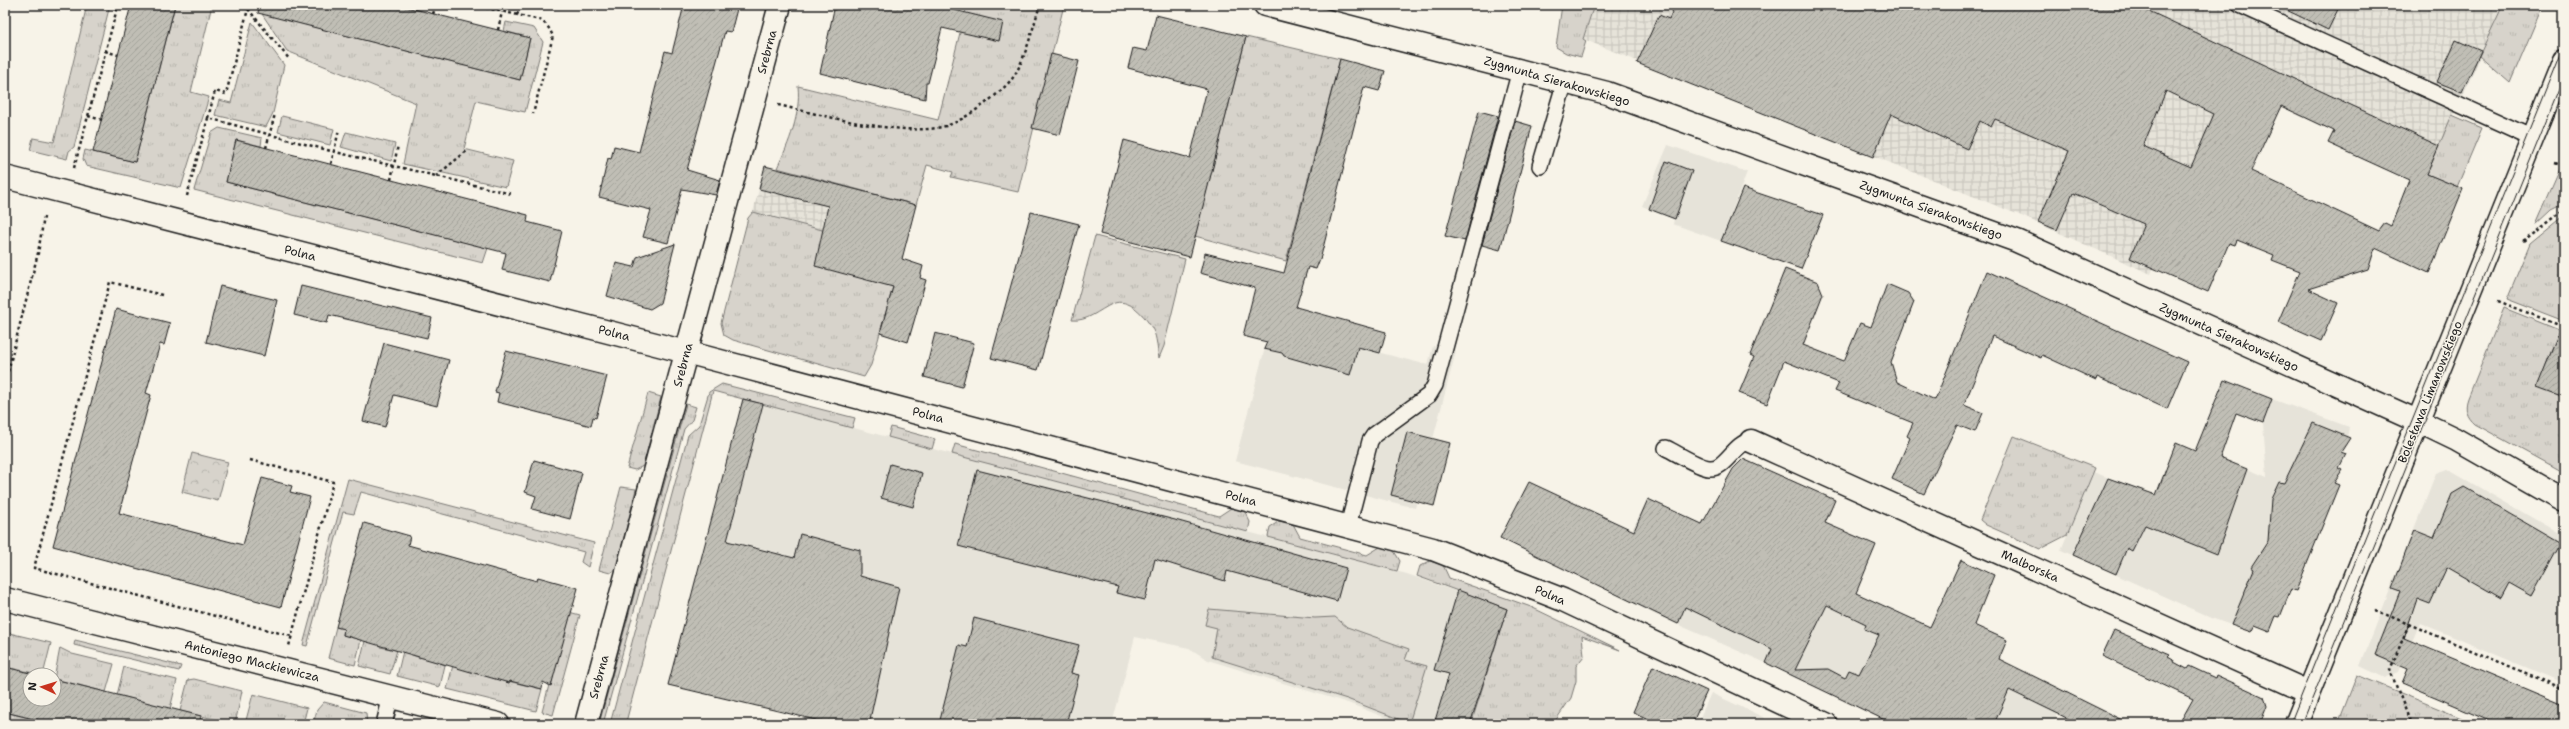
<svg xmlns="http://www.w3.org/2000/svg" width="2569" height="729" viewBox="0 0 2569 729" font-family="'Shantell Sans',sans-serif">
<style>
.built{fill:#e6e3d9}
.industrial{fill:url(#industrial-grid)}
.grass{fill:url(#grass-tufts);stroke:#7a7874}
.forest{fill:url(#forest-crowns);stroke:#7a7874}
.building{fill:url(#building-hatch);stroke:#1c1c1c;fill-rule:evenodd}
.lines{fill:none;stroke-linecap:round;stroke-linejoin:round}
.service-casing{stroke:#1c1c1c;stroke-width:18}
.minor-casing{stroke:#1c1c1c;stroke-width:25}
.tertiary-casing{stroke:#1c1c1c;stroke-width:25}
.path{stroke:#1c1c1c;stroke-width:2.5;stroke-dasharray:3 3;stroke-linecap:butt}
.service{stroke:#f7f3e8;stroke-width:15}
.minor{stroke:#f7f3e8;stroke-width:22}
.tertiary{stroke:#f7f3e8;stroke-width:22}
.tram{stroke:#1c1c1c;stroke-width:1}
.labels{text-anchor:middle;dominant-baseline:central;stroke-width:3;stroke-linejoin:round;paint-order:stroke}
.street-label{font-size:12px;fill:#1c1c1c;stroke:#f7f3e8}
</style>
<defs>
<pattern id="industrial-grid" width="8" height="8" patternUnits="userSpaceOnUse"><rect width="8" height="8" fill="#e6e3d9"/><path d="M0 4h8M4 0v8" fill="none" stroke="#c5c2ba"/></pattern>
<pattern id="grass-tufts" width="24" height="20" patternUnits="userSpaceOnUse"><rect width="24" height="20" fill="#d7d3cb"/><path d="M3 7l-1-3M5 7V3M7 7l1-3M15 17l-1-3M17 17v-4M19 17l1-3" fill="none" stroke="#b8b5ae"/></pattern>
<pattern id="forest-crowns" width="20" height="18" patternUnits="userSpaceOnUse"><rect width="20" height="18" fill="#d7d3cb"/><path d="M2 6a3 3 0 1 1 6 0M12 15a3 3 0 1 1 6 0" fill="none" stroke="#b8b5ae"/></pattern>
<pattern id="building-hatch" width="6" height="6" patternUnits="userSpaceOnUse"><rect width="6" height="6" fill="#c0beb5"/><path d="M-1 1l2-2M0 6l6-6M5 7l2-2" fill="none" stroke="#a4a39b"/></pattern>
</defs>
<rect width="100%" height="100%" fill="#f7f3e8"/>
<filter id="ink" filterUnits="userSpaceOnUse"><feTurbulence type="fractalNoise" baseFrequency=".025" numOctaves="2"/><feDisplacementMap in="SourceGraphic" scale="8" xChannelSelector="R" yChannelSelector="G"/><feConvolveMatrix kernelMatrix="1 2 1 2 8 2 1 2 1" color-interpolation-filters="sRGB"/></filter>
<g filter="url(#ink)">
<!-- built -->
<g class="built">
<polygon points="1668,145 1747,172 1721,241 1673,224 1674,219 1642,206"/>
<polygon points="1271,325 1428,365 1433,346 1456,351 1415,508 1235,461"/>
<polygon points="2272,399 2349,427 2347,438 2270,631 2255,625 2251,632 2214,619 2061,550 2093,472 2164,498 2205,452 2267,477 2263,423"/>
<polygon points="763,404 1407,574 1507,609 1471,724 1402,724 1348,703 1208,660 1189,648 1135,637 1112,724 833,724 688,690"/>
<polygon points="2447,469 2564,536 2564,683 2420,623 2399,672 2385,678 2360,666 2436,473"/>
<polygon points="1648,499 1663,506 1663,509 1762,550 2069,692 2053,724 1893,724 1766,663 1656,615 1602,587"/>
<polygon points="1711,693 1765,718 1763,724 1697,724"/>
</g>
<!-- industrial -->
<g class="industrial">
<polygon points="1594,5 2504,5 2427,174 2257,96 2194,168 2151,274 2017,214 1583,39"/>
<polygon points="765,166 916,205 903,251 753,212"/>
</g>
<!-- grass -->
<g class="grass">
<polygon points="87,5 110,5 74,147 69,151 67,159 30,150 33,138 54,142"/>
<polygon points="175,5 212,5 191,92 209,97 181,188 86,166 83,159 85,150 135,162"/>
<polygon points="256,5 271,5 268,15 520,80 530,38 504,31 506,22 534,28 543,42 525,112 476,101 464,149 513,161 506,187 403,164 416,103 287,51"/>
<path d="M967,5h97l-46,187 -67,-15 2,-5 -26,-7 -11,40 -139,-37c12,-25 24,-54 21,-82l140,34z"/>
<polygon points="1562,5 1594,5 1583,39 1586,41 1581,57 1566,53 1556,47"/>
<polygon points="2503,5 2543,5 2510,83 2479,56"/>
<polygon points="252,22 284,65 273,113 266,127 215,115 219,100 231,103"/>
<polygon points="1246,37 1340,59 1286,261 1195,236"/>
<polygon points="2452,115 2482,128 2457,187 2427,174"/>
<polygon points="282,116 334,129 330,145 278,132"/>
<polygon points="219,128 262,138 261,146 236,140 226,182 488,248 483,263 194,190 211,133"/>
<polygon points="346,132 395,144 391,161 341,147"/>
<polygon points="2560,169 2564,171 2564,203 2552,209 2536,224"/>
<polygon points="753,212 903,251 871,365 864,377 733,340 724,335 721,323 748,218"/>
<polygon points="2564,215 2564,321 2507,299 2530,243"/>
<path d="M1095,236l90,23 -21,87 -5,12c-2,-9 -2,-21 -6,-28 -7,-13 -24,-34 -41,-26 -13,6 -25,18 -40,16z"/>
<path d="M2504,308l60,24 -11,15 -15,39 26,11v76l-89,-49c-8,-7 -11,-15 -7,-26z"/>
<polygon points="722,384 855,418 852,428 713,391 626,722 623,724 610,724 688,435 699,425 709,392"/>
<polygon points="648,393 661,397 643,466 635,470 627,468"/>
<polygon points="686,404 696,407 692,420 684,429 603,724 599,724"/>
<polygon points="891,427 935,439 932,449 888,437"/>
<polygon points="2014,436 2095,468 2067,535 2040,549 1986,525 1980,520"/>
<polygon points="955,444 1219,516 1231,508 1245,512 1250,522 1248,532 952,454"/>
<polygon points="348,479 594,543 588,567 581,562 584,552 361,492 354,514 343,512 307,646 303,645"/>
<polygon points="621,487 636,489 616,569 610,573 599,570"/>
<polygon points="1280,521 1293,524 1300,537 1367,555 1380,547 1394,551 1400,561 1397,571 1268,537 1270,527"/>
<polygon points="1430,561 1443,565 1449,578 1531,607 1620,650 1582,636 1584,656 1576,666 1576,681 1571,698 1553,724 1471,724 1507,609 1417,576 1420,566"/>
<polygon points="1209,609 1315,618 1335,617 1347,627 1409,649 1405,660 1427,666 1409,723 1347,699 1212,657 1217,628 1205,625"/>
<polygon points="569,612 580,615 553,715 542,712 549,685 551,685"/>
<polygon points="336,627 344,629 343,635 361,640 355,665 328,658"/>
<polygon points="5,632 51,643 43,675 5,667"/>
<polygon points="75,640 181,666 179,671 74,645"/>
<polygon points="365,641 381,645 380,647 397,650 390,674 359,666"/>
<polygon points="60,648 72,654 114,664 106,692 54,679"/>
<polygon points="403,651 420,658 421,656 445,665 440,687 397,676"/>
<polygon points="453,665 478,674 542,689 536,711 447,689"/>
<polygon points="124,667 177,680 170,709 117,695"/>
<polygon points="2357,675 2476,724 2338,724"/>
<polygon points="194,679 242,691 235,724 180,711 188,680"/>
<polygon points="253,694 307,708 303,724 245,724"/>
<polygon points="324,702 366,713 367,724 313,724 317,710"/>
<polygon points="5,712 54,724 5,724"/>
</g>
<!-- forest -->
<polygon class="forest" points="192,453 228,462 218,501 182,492"/>
<!-- building -->
<g class="building">
<polygon points="131,5 175,5 135,162 93,152"/>
<polygon points="259,5 398,5 530,38 520,80 258,13"/>
<polygon points="684,5 738,5 731,32 725,31 687,170 720,180 716,195 682,189 668,243 643,237 651,210 599,197 608,158 611,159 614,146 639,152 665,51 672,53"/>
<polygon points="835,5 934,5 1003,22 999,41 942,28 928,83 926,83 925,99 820,73"/>
<path d="M1675,5h461l303,141 -12,28 36,15 -34,84 -54,-25 -7,22 -60,19 30,14 -17,38 -43,-19 22,-51 -28,-11 2,-5 -37,-15 -2,5 -6,-2 -21,49 -78,-34 14,-34 -71,-31 -16,37 -19,-8 31,-71 -74,-32 -4,8 -11,-6 -13,28 -76,-35 -18,43 -236,-94 22,-48 10,4zM2166,91l48,23 -23,53 -48,-21zM2281,106l53,25 -6,12 81,37 -18,46 -6,-3 -6,8 -128,-60z"/>
<polygon points="2276,5 2340,5 2328,30"/>
<polygon points="1156,15 1246,37 1190,257 1100,234 1124,140 1190,158 1207,89 1128,68 1133,48 1147,51"/>
<polygon points="2456,40 2481,51 2462,92 2437,82"/>
<polygon points="1051,54 1079,61 1060,135 1032,128"/>
<polygon points="1340,59 1385,71 1379,91 1364,87 1321,256 1316,269 1308,267 1296,307 1386,332 1380,353 1358,347 1350,375 1284,356 1282,353 1264,349 1267,342 1243,336 1255,288 1200,273 1205,253 1284,273"/>
<polygon points="1479,111 1498,116 1465,241 1445,236"/>
<polygon points="1515,121 1532,126 1500,250 1482,245"/>
<polygon points="236,140 528,215 527,222 562,231 550,282 502,270 506,253 226,182"/>
<polygon points="1666,161 1692,171 1675,219 1649,209"/>
<polygon points="765,166 916,205 902,259 923,266 920,278 926,280 908,342 880,333 893,287 815,266 828,206 759,189"/>
<polygon points="1743,188 1823,215 1801,269 1721,241"/>
<polygon points="1031,212 1079,224 1038,370 991,358"/>
<polygon points="675,244 660,303 650,309 607,296 616,263 634,267 637,257"/>
<polygon points="1785,269 1818,282 1823,294 1803,345 1844,361 1860,323 1871,327 1887,284 1908,293 1914,302 1891,362 1897,382 1935,400 1987,271 2187,362 2167,409 2097,377 2096,380 2042,355 2041,358 1992,336 1964,405 1983,413 1975,432 1957,425 1924,494 1892,479 1910,438 1907,436 1913,423 1835,391 1839,383 1784,361 1767,404 1739,393 1754,357 1750,355"/>
<polygon points="220,286 277,300 264,356 206,342"/>
<polygon points="301,286 432,318 427,338 329,315 327,323 294,315"/>
<polygon points="116,309 170,323 164,345 160,344 146,393 151,395 119,513 243,545 262,478 292,486 290,492 310,497 281,607 53,546"/>
<polygon points="2563,323 2564,323 2564,397 2537,387"/>
<polygon points="935,333 974,343 962,387 924,377"/>
<polygon points="384,343 449,360 437,406 394,395 385,427 363,421"/>
<polygon points="506,351 607,376 596,418 593,417 591,426 497,402 499,393 495,392"/>
<polygon points="2224,380 2272,399 2263,423 2236,413 2220,458 2247,469 2217,554 2145,525 2132,551 2127,548 2116,574 2073,555 2108,478 2156,495 2176,443 2195,451"/>
<polygon points="743,399 763,404 727,541 794,558 800,534 860,550 860,576 899,587 869,724 833,724 668,685"/>
<polygon points="2313,423 2350,438 2341,452 2346,454 2339,468 2343,470 2334,483 2339,485 2296,591 2291,589 2280,617 2276,616 2270,631 2255,625 2251,632 2231,625 2254,569 2251,567 2268,541 2271,499 2279,482 2284,483"/>
<polygon points="1407,432 1450,443 1434,506 1391,495"/>
<path d="M1743,459l92,41 -10,23 51,22 -20,48 74,34 31,-67 33,15 -20,50 33,15 -8,19 131,65h-51l-70,-34 -15,34h-101l-127,-61 6,-14 -87,-42 -7,17 -178,-86 29,-56 105,49 14,-32 54,25 31,-55zM1827,605l39,19 -2,5 15,6 -20,39 -10,-4 -4,8 -17,-9 -33,1z"/>
<polygon points="534,460 582,473 570,519 532,509 536,496 525,492"/>
<polygon points="890,464 922,473 913,507 881,498"/>
<polygon points="977,470 1175,520 1346,568 1337,601 1227,571 1225,581 1155,559 1145,600 1116,593 1118,587 958,546"/>
<polygon points="2464,487 2561,543 2532,596 2509,583 2501,598 2447,567 2430,604 2417,599 2404,638 2564,705 2564,724 2499,724 2402,683 2408,669 2375,655 2400,592 2392,589 2414,530 2434,538 2452,494"/>
<polygon points="364,523 410,536 408,545 537,581 538,577 578,588 551,686 543,682 542,689 510,681 509,683 343,635 344,629 336,627"/>
<polygon points="1458,590 1507,609 1470,724 1434,724 1449,674 1434,670"/>
<polygon points="974,618 1079,645 1071,673 1079,675 1066,724 939,724 959,645 967,647"/>
<polygon points="2114,630 2170,654 2168,656 2175,660 2174,662 2187,669 2189,666 2215,678 2216,675 2264,697 2267,706 2260,724 2179,724 2193,699 2102,656"/>
<polygon points="1653,666 1707,691 1692,724 1659,724 1633,712"/>
<polygon points="5,667 38,675 30,675 30,699 54,699 54,679 201,716 200,724 54,724 5,712"/>
</g>
<g class="lines">
<defs>
<g id="service">
<polyline points="2240,5 2533,138"/>
<polyline points="1540,166 1565,81"/>
<path d="M1666,448c11,5 32,19 43,20 17,2 25,-26 42,-27"/>
<polyline points="1348,526 1370,441 1374,435 1429,395 1435,385 1520,70"/>
<polyline points="384,724 391,696"/>
</g>
<g id="minor">
<polyline points="1265,5 1607,93 1811,167 2017,241 2424,424 2455,439 2564,501"/>
<polyline points="5,177 663,346 1433,549 1563,600 1826,724"/>
<polyline points="1751,441 2308,692"/>
<polyline points="5,599 498,724"/>
<polyline points="586,724 780,5"/>
</g>
<polyline id="tertiary" points="2296,724 2564,60"/>
</defs>
<!-- service casing -->
<use href="#service" class="service-casing"/>
<!-- minor casing -->
<use href="#minor" class="minor-casing"/>
<!-- tertiary casing -->
<use href="#tertiary" class="tertiary-casing"/>
<!-- path -->
<g class="path">
<path d="M474,5l66,15c7,4 9,8 13,16l-20,78"/>
<polyline points="248,9 290,60"/>
<polyline points="433,14 436,5"/>
<polyline points="517,15 521,5"/>
<polyline points="498,30 502,12"/>
<polyline points="105,51 118,55"/>
<path d="M778,105c44,10 125,33 168,21 19,-6 53,-31 66,-47 13,-18 21,-52 28,-74"/>
<polyline points="88,116 102,120"/>
<polyline points="208,118 215,91 226,94 249,5"/>
<polyline points="266,148 275,114"/>
<polyline points="2555,163 2564,166"/>
<polyline points="331,164 339,130"/>
<polyline points="74,168 118,5"/>
<polyline points="436,176 468,150"/>
<polyline points="391,180 398,145"/>
<polyline points="187,196 208,118 331,151 512,194"/>
<polyline points="2523,241 2564,209"/>
<polyline points="162,295 110,282 34,568 291,636"/>
<polyline points="2498,301 2564,327"/>
<polyline points="5,383 38,253 44,217"/>
<polyline points="250,460 333,482 289,646"/>
<polyline points="2375,610 2564,689"/>
<polyline points="2409,624 2390,670 2411,724"/>
</g>
<!-- service -->
<use href="#service" class="service"/>
<!-- minor -->
<use href="#minor" class="minor"/>
<!-- tertiary -->
<use href="#tertiary" class="tertiary"/>
<!-- tram -->
<g class="tram">
<polyline points="2290,724 2564,44"/>
<polyline points="2302,724 2564,77"/>
</g>
</g>
</g>
<g class="labels">
<!-- street labels -->
<g class="street-label">
<text transform="translate(767 52) rotate(-75)">Srebrna</text>
<text transform="translate(1557 81) rotate(16)">Zygmunta Sierakowskiego</text>
<text transform="translate(1931 210) rotate(20)">Zygmunta Sierakowskiego</text>
<text transform="translate(300 253) rotate(14)">Polna</text>
<text transform="translate(614 333) rotate(14)">Polna</text>
<text transform="translate(2229 337) rotate(24)">Zygmunta Sierakowskiego</text>
<text transform="translate(683 365) rotate(-75)">Srebrna</text>
<text transform="translate(2430 392) rotate(-68)">Bolesława Limanowskiego</text>
<text transform="translate(928 415) rotate(15)">Polna</text>
<text transform="translate(1241 498) rotate(15)">Polna</text>
<text transform="translate(2030 566) rotate(24)">Malborska</text>
<text transform="translate(1550 595) rotate(23)">Polna</text>
<text transform="translate(252 661) rotate(14)">Antoniego Mackiewicza</text>
<text transform="translate(599 677) rotate(-75)">Srebrna</text>
</g>
</g>
<!-- margin -->
<rect width="2569" height="729" fill="none" stroke="#f7f3e8" stroke-width="20"/>
<rect x="10" y="10" width="2549" height="709" fill="none" stroke="#1c1c1c" stroke-width="1.5" filter="url(#ink)"/>
<!-- north arrow -->
<g transform="translate(42 687) rotate(274)"><circle r="19" fill="#f7f3e8" stroke="#9f9d96"/>
<path d="M0-3L7 15L0 10L-7 15Z" fill="#c8321e"/>
<text y="-6" font-size="11" font-weight="bold" text-anchor="middle" fill="#1c1c1c">N</text>
</g>
</svg>
